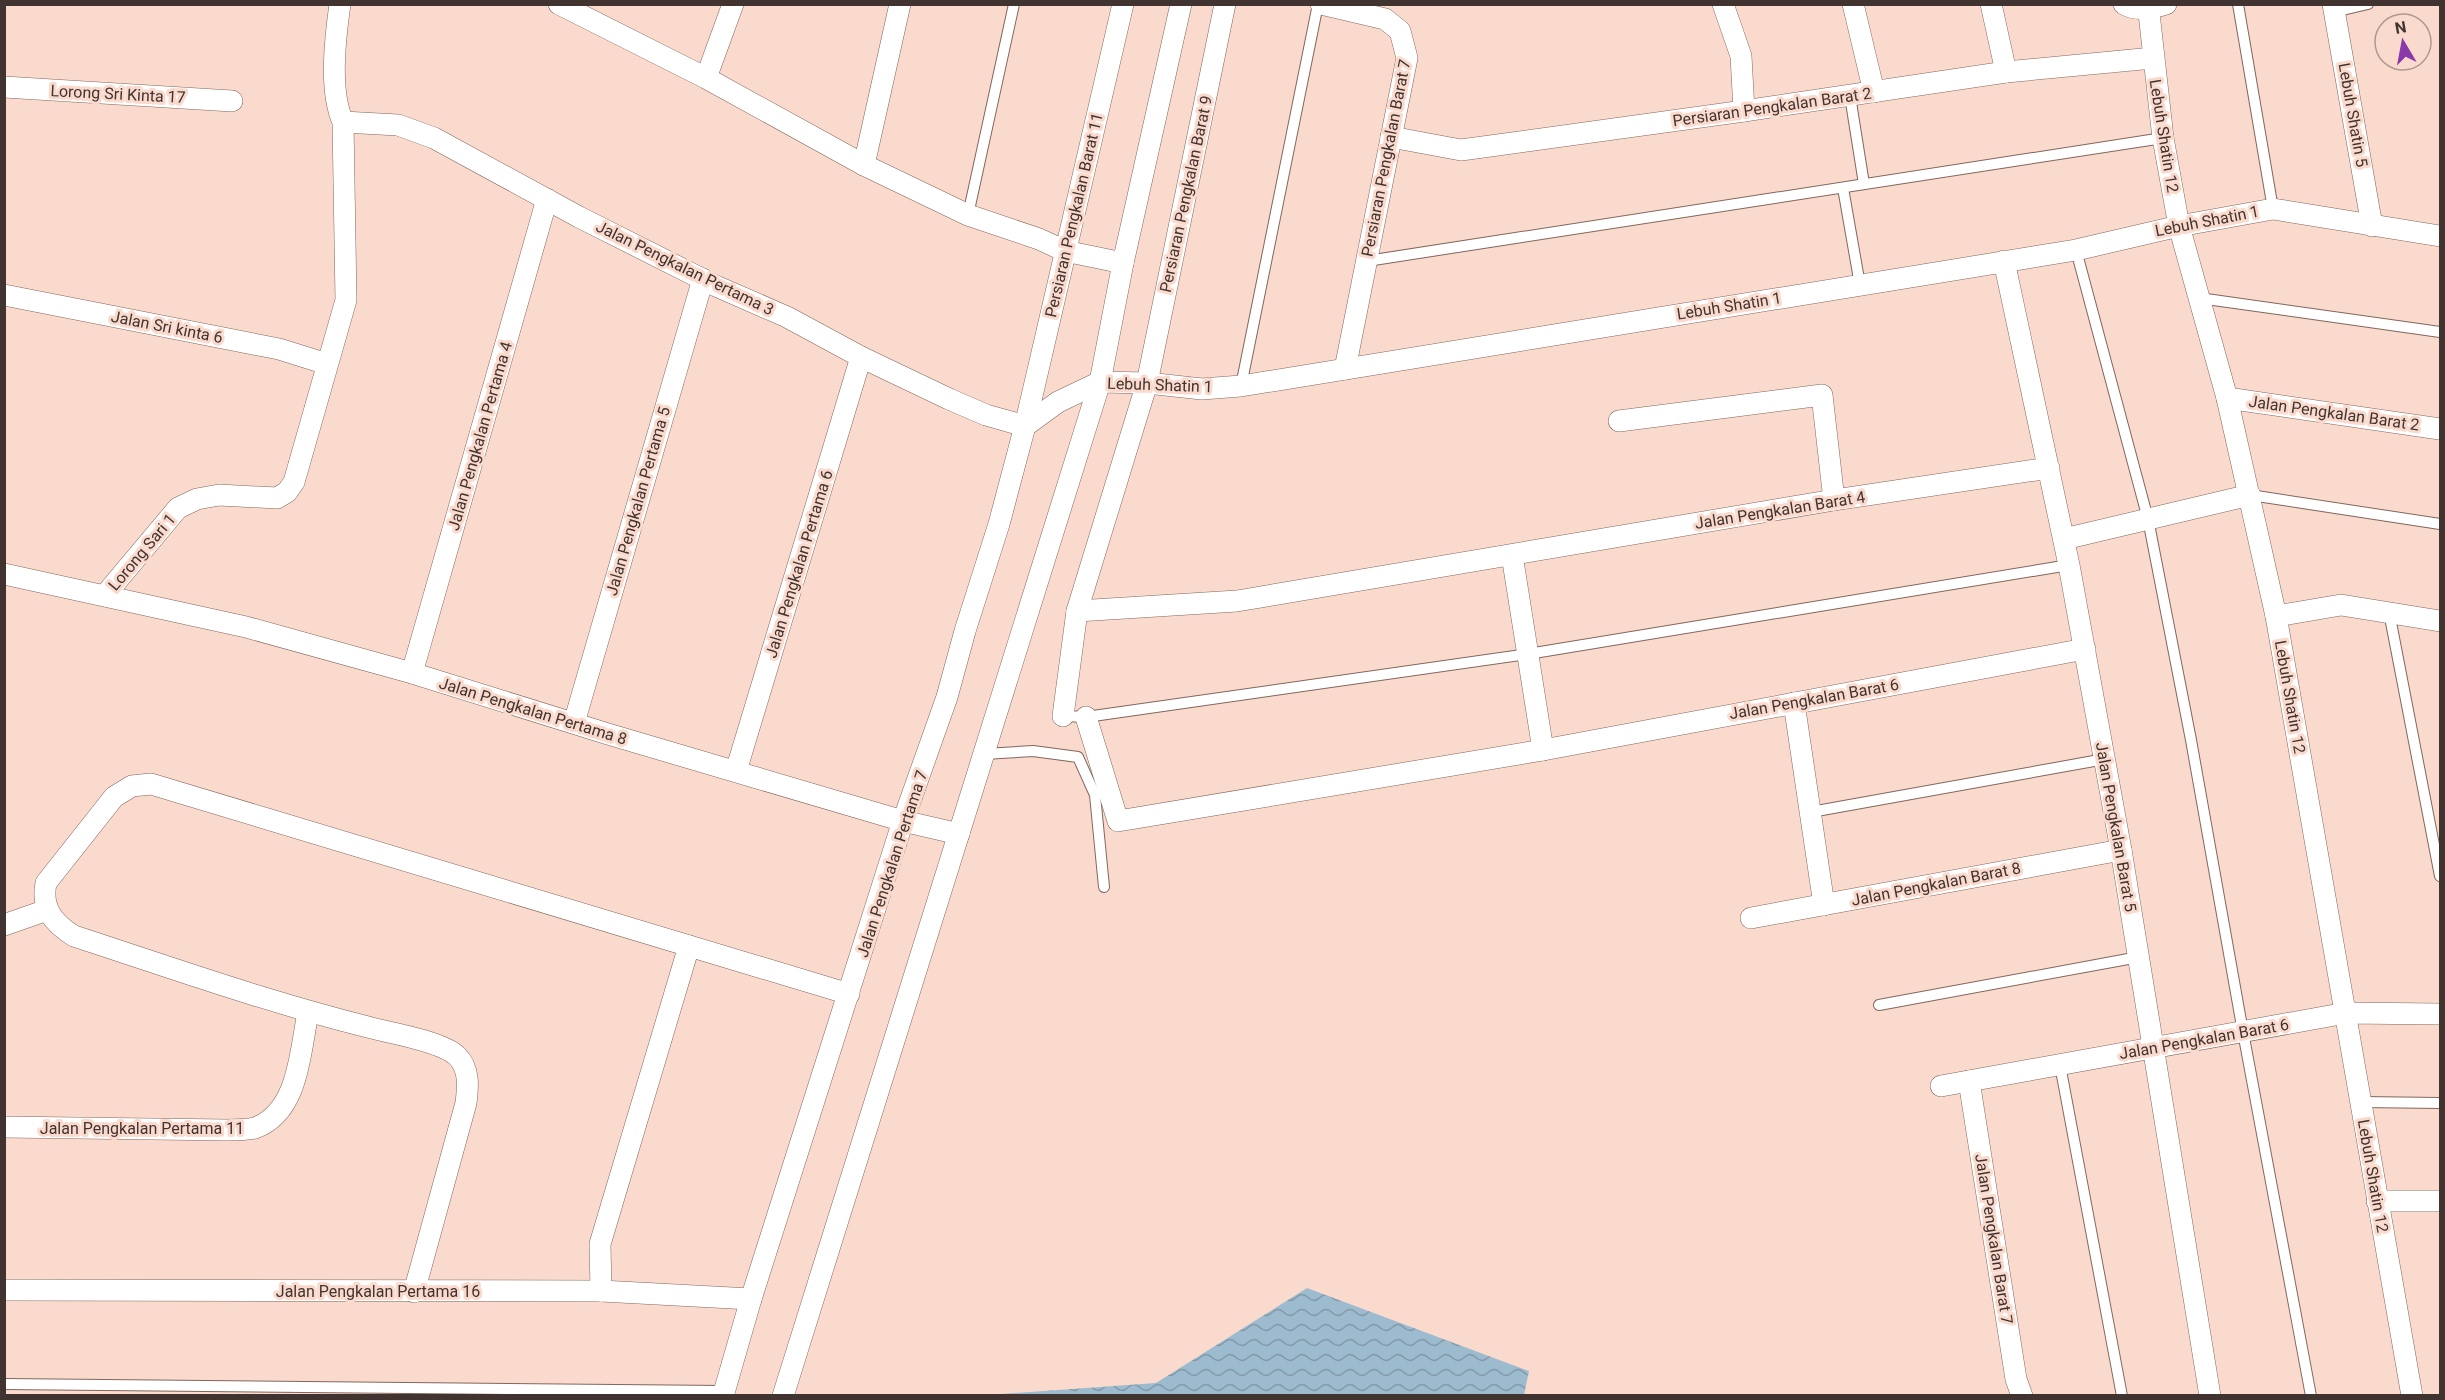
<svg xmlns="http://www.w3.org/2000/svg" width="2445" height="1400" viewBox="0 0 2445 1400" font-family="Roboto,sans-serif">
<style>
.water{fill:url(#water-waves)}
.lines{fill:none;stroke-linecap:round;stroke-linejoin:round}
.lane-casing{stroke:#82665c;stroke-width:12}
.street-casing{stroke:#82665c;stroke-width:22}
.lane{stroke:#fff;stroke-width:10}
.street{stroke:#fff;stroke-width:21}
.labels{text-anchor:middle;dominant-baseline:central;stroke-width:6;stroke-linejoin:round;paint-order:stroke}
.street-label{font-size:16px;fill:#413430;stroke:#fbdace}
</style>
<defs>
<pattern id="water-waves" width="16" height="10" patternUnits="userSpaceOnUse" patternTransform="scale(1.5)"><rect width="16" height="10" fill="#9dbbcf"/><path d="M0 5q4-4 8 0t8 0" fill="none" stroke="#8299a8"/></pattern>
</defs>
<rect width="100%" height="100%" fill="#fbdace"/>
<!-- water -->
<polygon class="water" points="1307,1288 1529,1371 1524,1395 987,1395 1156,1383"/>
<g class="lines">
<defs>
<g id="lane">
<polyline points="2238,4 2273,209"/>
<polyline points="2334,12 2368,4"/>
<polyline points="1850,96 1864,184"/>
<polyline points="1843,188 1860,285"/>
<polyline points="968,215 1014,4"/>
<polyline points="2076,250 2148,519 2191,740 2243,1032 2311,1396"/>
<polyline points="1367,261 2163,138"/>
<polyline points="2199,298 2440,332"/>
<polyline points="1241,386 1318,4"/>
<polyline points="2250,495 2440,524"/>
<polyline points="2389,612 2440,876"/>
<polyline points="1063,716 1086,717 1528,654 2069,565"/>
<polyline points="984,754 1033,751 1078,757 1095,795 1104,887"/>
<polyline points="1811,812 2105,759"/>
<polyline points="1879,1005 2139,957"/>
<polyline points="2060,1065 2122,1396"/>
<polyline points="2361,1102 2440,1103"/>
<polyline points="4,1384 724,1391"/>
</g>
<g id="street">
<polyline points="559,4 706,78 864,165 968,215 1039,239 1065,251 1123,263"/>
<polyline points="1321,4 1385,19 1400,31 1407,58 1345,369"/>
<polyline points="1723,4 1741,56 1744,111"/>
<polyline points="1853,4 1874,92"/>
<polyline points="1991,4 2006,72"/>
<path d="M2124,4c13,8 29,4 42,0"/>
<polyline points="2148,4 2163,138 2179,226 2227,398 2276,616 2412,1396"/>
<polyline points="2333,4 2372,226"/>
<polyline points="706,78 733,4"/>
<polyline points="4,87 232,101"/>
<polyline points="343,122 398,125 434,138 579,217 716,286 787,317 861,357 949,399 986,415 1025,426"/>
<polyline points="1391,137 1461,150 1744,111 2006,72 2153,58"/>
<polyline points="864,165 900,4"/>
<polyline points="2004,261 2069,565 2121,850 2210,1396"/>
<polyline points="4,295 279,349 327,364"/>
<polyline points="2227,398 2440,429"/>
<polyline points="1619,421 1822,395 1834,500"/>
<polyline points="1025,426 1058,402 1100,382 1147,383 1202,389 1241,386 2076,250 2179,226 2273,209 2440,236"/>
<polyline points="2064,539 2250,495"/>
<polyline points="1512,555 1543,750"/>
<polyline points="4,574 246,627 412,673 608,734 903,821 959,834"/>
<path d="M105,595l73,-87 19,-9 22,-4 58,3 10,-6 7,-10 52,-182 -3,-178c-14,-31 -8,-83 -3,-118"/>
<polyline points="1077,611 1237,601 1834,500 2049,468"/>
<polyline points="2276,616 2341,605 2440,621"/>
<polyline points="412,673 547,199"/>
<polyline points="1794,703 1824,905"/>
<polyline points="1063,716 1077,611 1147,383 1225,4"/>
<polyline points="1086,717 1118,821 1543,750 2085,649"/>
<polyline points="574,723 703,279"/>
<polyline points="736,771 861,357"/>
<polyline points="1751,918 2121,850"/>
<polyline points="4,925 47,910"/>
<polyline points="1969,1081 2016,1379 2022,1396"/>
<polyline points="1941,1086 2346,1013 2440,1014"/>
<path d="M4,1127l223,3c9,0 20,0 28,-2 44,-16 45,-77 53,-115"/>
<polyline points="2377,1201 2440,1201"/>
<polyline points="4,1290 601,1291 751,1299"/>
<polyline points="601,1291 600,1244 689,946"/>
<path d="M414,1292l52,-189c2,-16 4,-34 -9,-47 -13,-13 -59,-22 -77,-26 -104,-25 -205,-61 -306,-94 -21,-13 -33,-28 -28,-53l68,-86 18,-11 19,-2 698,210"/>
<polyline points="723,1396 751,1299 903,821 947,697 965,631 999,524 1025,426 1123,4"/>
<polyline points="783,1396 1100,382 1123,263 1181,4"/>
</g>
</defs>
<!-- lane casing -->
<use href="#lane" class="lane-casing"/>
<!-- street casing -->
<use href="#street" class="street-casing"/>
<!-- lane -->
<use href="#lane" class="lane"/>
<!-- street -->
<use href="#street" class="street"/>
</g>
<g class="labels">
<!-- street labels -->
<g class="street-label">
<text transform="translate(118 94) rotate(3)">Lorong Sri Kinta 17</text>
<text transform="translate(1772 107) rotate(-8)">Persiaran Pengkalan Barat 2</text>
<text transform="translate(2353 115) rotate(80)">Lebuh Shatin 5</text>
<text transform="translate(2164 136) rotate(81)">Lebuh Shatin 12</text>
<text transform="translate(1386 158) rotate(-79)">Persiaran Pengkalan Barat 7</text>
<text transform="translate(1186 194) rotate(-78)">Persiaran Pengkalan Barat 9</text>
<text transform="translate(1074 215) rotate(-77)">Persiaran Pengkalan Barat 11</text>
<text transform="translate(2207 221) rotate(-11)">Lebuh Shatin 1</text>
<text transform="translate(685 268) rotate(26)">Jalan Pengkalan Pertama 3</text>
<text transform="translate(1729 306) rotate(-9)">Lebuh Shatin 1</text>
<text transform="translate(167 327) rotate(11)">Jalan Sri kinta 6</text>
<text transform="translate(1160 385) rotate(2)">Lebuh Shatin 1</text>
<text transform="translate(2334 413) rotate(8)">Jalan Pengkalan Barat 2</text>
<text transform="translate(480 436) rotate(-74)">Jalan Pengkalan Pertama 4</text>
<text transform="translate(638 501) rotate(-74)">Jalan Pengkalan Pertama 5</text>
<text transform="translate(1780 510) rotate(-9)">Jalan Pengkalan Barat 4</text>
<text transform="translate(142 552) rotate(-50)">Lorong Sari 1</text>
<text transform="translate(799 564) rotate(-73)">Jalan Pengkalan Pertama 6</text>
<text transform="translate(2290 697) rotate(80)">Lebuh Shatin 12</text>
<text transform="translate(1814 699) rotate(-10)">Jalan Pengkalan Barat 6</text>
<text transform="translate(533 711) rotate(17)">Jalan Pengkalan Pertama 8</text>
<text transform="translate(2116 827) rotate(80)">Jalan Pengkalan Barat 5</text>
<text transform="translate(892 864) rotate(-72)">Jalan Pengkalan Pertama 7</text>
<text transform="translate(1936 884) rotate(-11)">Jalan Pengkalan Barat 8</text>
<text transform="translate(2204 1039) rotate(-10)">Jalan Pengkalan Barat 6</text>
<text x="142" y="1128">Jalan Pengkalan Pertama 11</text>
<text transform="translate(2373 1176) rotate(80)">Lebuh Shatin 12</text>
<text transform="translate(1994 1239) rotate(81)">Jalan Pengkalan Barat 7</text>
<text x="378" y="1291">Jalan Pengkalan Pertama 16</text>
</g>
</g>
<!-- border -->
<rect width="2445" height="1400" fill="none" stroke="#413430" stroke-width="12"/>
<!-- north arrow -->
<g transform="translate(2403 42) rotate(350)"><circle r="28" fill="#fbdace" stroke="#b1988f" stroke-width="1.5"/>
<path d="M0-4.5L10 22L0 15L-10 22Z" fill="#8939a9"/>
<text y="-9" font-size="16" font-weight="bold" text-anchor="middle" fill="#413430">N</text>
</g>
</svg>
